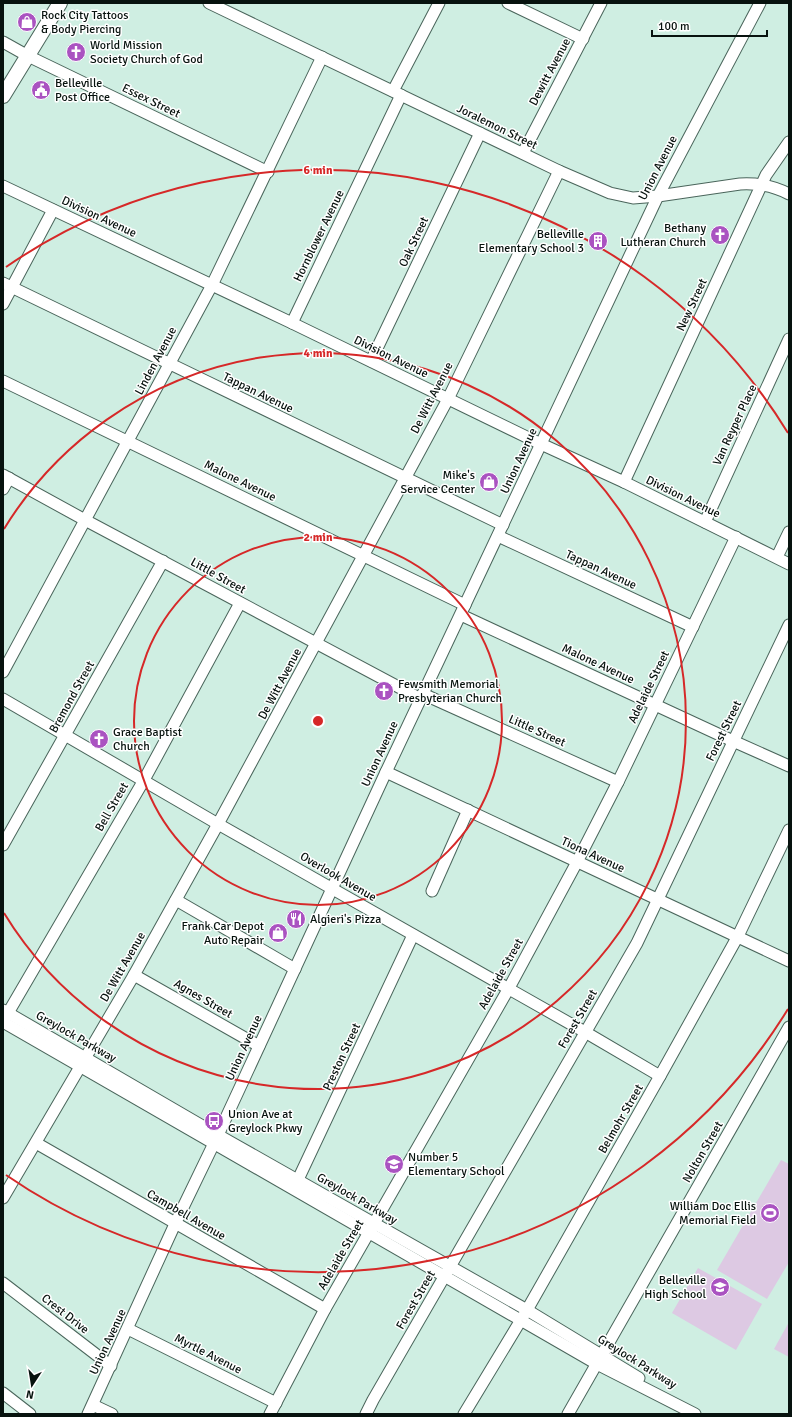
<svg xmlns="http://www.w3.org/2000/svg" width="792" height="1417" viewBox="0 0 792 1417" font-family="Signika,sans-serif">
<style>
.green{fill:#ddc9e3}
.lines{fill:none;stroke-linecap:round;stroke-linejoin:round}
.minor-casing{stroke:#4a655b;stroke-width:13}
.major-casing{stroke:#4a655b;stroke-width:16}
.minor{stroke:#fff;stroke-width:11}
.major{stroke:#fff;stroke-width:14}
.ring{fill:none;stroke:#d62828;stroke-width:2}
.labels{text-anchor:middle;dominant-baseline:central;stroke-width:3;stroke-linejoin:round;paint-order:stroke}
.poi-label{font-size:12px;fill:#07120e;stroke:#fff;text-anchor:start}
.street-label{font-size:12px;fill:#07120e;stroke:#fff}
.centre{fill:#d62828;stroke:#fff;stroke-width:2}
.ring-label{font-size:12px;text-anchor:middle;font-weight:bold;fill:#d62828;stroke:#fff;stroke-width:3;stroke-linejoin:round;paint-order:stroke}
</style>
<rect width="100%" height="100%" fill="#cfeee2"/>
<!-- green -->
<g class="green">
<polygon points="781,1160 789,1164 789,1262 767,1299 717,1270"/>
<polygon points="698,1268 762,1304 736,1350 672,1313"/>
<polygon points="789,1322 789,1357 774,1349"/>
</g>
<g class="lines">
<defs>
<g id="minor">
<path d="M209,3l350,168 51,22 23,5 25,-2 82,-12c17,-1 34,2 49,10"/>
<polyline points="508,3 583,39"/>
<polyline points="3,42 28,56 268,172"/>
<polyline points="393,91 439,3"/>
<polyline points="523,153 601,3"/>
<polyline points="3,186 292,323 541,444 624,482 789,564"/>
<polyline points="3,283 503,525"/>
<polyline points="3,304 53,210"/>
<polyline points="292,323 401,95"/>
<polyline points="371,361 480,133"/>
<polyline points="3,381 465,605"/>
<polyline points="3,475 85,520 421,699"/>
<polyline points="624,482 766,175 789,142"/>
<polyline points="3,489 9,478"/>
<polyline points="705,522 789,339"/>
<polyline points="498,536 693,627"/>
<polyline points="777,557 789,532"/>
<polyline points="240,603 144,780 8,1013 3,1022 597,1364 695,1414"/>
<polyline points="461,615 733,741 789,766"/>
<polyline points="3,672 212,285 322,57"/>
<polyline points="423,694 618,782"/>
<polyline points="3,699 218,824 585,1032 660,1076"/>
<polyline points="386,772 789,961"/>
<polyline points="3,845 163,561"/>
<polyline points="432,891 468,810"/>
<polyline points="176,900 295,969"/>
<polyline points="134,975 259,1046"/>
<polyline points="3,1010 218,1135 527,1310 639,1378"/>
<polyline points="36,1143 325,1309"/>
<polyline points="295,1186 413,935"/>
<polyline points="3,1198 134,975 218,824 316,643 448,399 559,171"/>
<polyline points="3,1283 111,1366"/>
<polyline points="128,1329 276,1403"/>
<polyline points="3,1393 30,1414"/>
<polyline points="93,1405 112,1414"/>
<polyline points="88,1414 175,1224 218,1135 386,772 658,196 760,3"/>
<polyline points="270,1414 325,1309 509,988 577,862 618,782 736,537"/>
<polyline points="366,1414 373,1400 637,943 789,625"/>
<polyline points="464,1414 527,1310 660,1076 738,936 789,830"/>
<polyline points="568,1414 789,1027"/>
</g>
<polyline id="major" points="3,96 60,3"/>
</defs>
<!-- minor casing -->
<use href="#minor" class="minor-casing"/>
<!-- major casing -->
<use href="#major" class="major-casing"/>
<!-- minor -->
<use href="#minor" class="minor"/>
<!-- major -->
<use href="#major" class="major"/>
</g>
<!-- distance rings -->
<g class="ring">
<circle cx="318" cy="721" r="184"/>
<path d="M4 529A368 368 0 1 1 4 913"/>
<path d="M788 1009A551 551 0 0 1 6 1175M6 267A551 551 0 0 1 788 433"/>
</g>
<!-- icons -->
<defs>
<symbol id="shop-disc" viewBox="-11 -11 22 22"><circle r="9.5" fill="#aa53c1" stroke="#fff"/><path d="M-5-2.5h2.3a2.7 3.5 0 0 1 5.4 0H5L5.5 6h-11ZM-1.5-2.5h3a1.5 2.3 0 0 0-3 0Z" fill="#fff"/></symbol>
<symbol id="church-disc" viewBox="-11 -11 22 22"><circle r="9.5" fill="#aa53c1" stroke="#fff"/><path d="M-1.2-6h2.4v3.5h3.3v2.4h-3.3V6h-2.4V-.1h-3.3v-2.4h3.3Z" fill="#fff"/></symbol>
<symbol id="civic-disc" viewBox="-11 -11 22 22"><circle r="9.5" fill="#aa53c1" stroke="#fff"/><path d="M-.6-6.5H3V-4.5H.6V-3L4-1V1h2V6H-6V1h2V-1L-.6-3ZM-1.2 2.5V6h2.4V2.5Z" fill="#fff"/></symbol>
<symbol id="building-disc" viewBox="-11 -11 22 22"><circle r="9.5" fill="#aa53c1" stroke="#fff"/><path d="M-4-6H4V6H1V3H-1V6H-4ZM-2.5-4.3h1.7v1.8h-1.7ZM.8-4.3h1.7v1.8H.8ZM-2.5-1h1.7V.8h-1.7ZM.8-1h1.7V.8H.8Z" fill="#fff"/></symbol>
<symbol id="restaurant-disc" viewBox="-11 -11 22 22"><circle r="9.5" fill="#aa53c1" stroke="#fff"/><path d="M-5-6h1v4h1v-4h1v4h1v-4h1v5L-1.5 .5V6h-2V.5L-5-1ZM5-6V6H3V1.5H1.5Q1.5-4 5-6Z" fill="#fff"/></symbol>
<symbol id="bus-disc" viewBox="-11 -11 22 22"><circle r="9.5" fill="#aa53c1" stroke="#fff"/><path d="M-5-6H5V4H4V6H2V4H-2V6H-4V4H-5ZM-3.5-4V0h7V-4ZM-3.5 1.2v1.5H-2V1.2ZM2 1.2v1.5H3.5V1.2Z" fill="#fff"/></symbol>
<symbol id="school-disc" viewBox="-11 -11 22 22"><circle r="9.5" fill="#aa53c1" stroke="#fff"/><path d="M0-5L7-2L0 1L-7-2ZM-4 1L0 2.5L4 1V4Q0 6-4 4Z" fill="#fff"/></symbol>
<symbol id="stadium-disc" viewBox="-11 -11 22 22"><circle r="9.5" fill="#aa53c1" stroke="#fff"/><path d="M0-5a6.5 5 0 1 0 0 10a6.5 5 0 1 0 0-10ZM-3.5-1.8h7v3.6h-7Z" fill="#fff"/></symbol>
</defs>
<g fill-rule="evenodd">
<use href="#shop-disc" x="16" y="11" width="22" height="22"/>
<use href="#church-disc" x="65" y="41" width="22" height="22"/>
<use href="#civic-disc" x="30" y="79" width="22" height="22"/>
<use href="#church-disc" x="709" y="224" width="22" height="22"/>
<use href="#building-disc" x="587" y="230" width="22" height="22"/>
<use href="#shop-disc" x="478" y="471" width="22" height="22"/>
<use href="#church-disc" x="373" y="680" width="22" height="22"/>
<use href="#church-disc" x="88" y="728" width="22" height="22"/>
<use href="#restaurant-disc" x="285" y="908" width="22" height="22"/>
<use href="#shop-disc" x="267" y="922" width="22" height="22"/>
<use href="#bus-disc" x="203" y="1110" width="22" height="22"/>
<use href="#school-disc" x="383" y="1153" width="22" height="22"/>
<use href="#stadium-disc" x="759" y="1202" width="22" height="22"/>
<use href="#school-disc" x="709" y="1276" width="22" height="22"/>
</g>
<g class="labels">
<!-- poi labels -->
<g class="poi-label">
<text x="41" y="15">Rock City Tattoos<tspan x="41" dy="14">&amp; Body Piercing</tspan></text>
<text x="90" y="45">World Mission<tspan x="90" dy="14">Society Church of God</tspan></text>
<text x="55" y="83">Belleville<tspan x="55" dy="14">Post Office</tspan></text>
<text x="706" y="228" text-anchor="end">Bethany<tspan x="706" dy="14">Lutheran Church</tspan></text>
<text x="584" y="234" text-anchor="end">Belleville<tspan x="584" dy="14">Elementary School 3</tspan></text>
<text x="475" y="475" text-anchor="end">Mike's<tspan x="475" dy="14">Service Center</tspan></text>
<text x="398" y="684">Fewsmith Memorial<tspan x="398" dy="14">Presbyterian Church</tspan></text>
<text x="113" y="732">Grace Baptist<tspan x="113" dy="14">Church</tspan></text>
<text x="310" y="919">Algieri's Pizza</text>
<text x="264" y="926" text-anchor="end">Frank Car Depot<tspan x="264" dy="14">Auto Repair</tspan></text>
<text x="228" y="1114">Union Ave at<tspan x="228" dy="14">Greylock Pkwy</tspan></text>
<text x="408" y="1157">Number 5<tspan x="408" dy="14">Elementary School</tspan></text>
<text x="756" y="1206" text-anchor="end">William Doc Ellis<tspan x="756" dy="14">Memorial Field</tspan></text>
<text x="706" y="1280" text-anchor="end">Belleville<tspan x="706" dy="14">High School</tspan></text>
</g>
<!-- street labels -->
<g class="street-label">
<text transform="translate(550 72) rotate(-62)">Dewitt Avenue</text>
<text transform="translate(151 101) rotate(26)">Essex Street</text>
<text transform="translate(497 127) rotate(26)">Joralemon Street</text>
<text transform="translate(658 168) rotate(-63)">Union Avenue</text>
<text transform="translate(99 217) rotate(25)">Division Avenue</text>
<text transform="translate(319 236) rotate(-64)">Hornblower Avenue</text>
<text transform="translate(414 242) rotate(-65)">Oak Street</text>
<text transform="translate(692 305) rotate(-65)">New Street</text>
<text transform="translate(391 357) rotate(26)">Division Avenue</text>
<text transform="translate(156 361) rotate(-62)">Linden Avenue</text>
<text transform="translate(258 393) rotate(26)">Tappan Avenue</text>
<text transform="translate(432 398) rotate(-63)">De Witt Avenue</text>
<text transform="translate(735 425) rotate(-65)">Van Reyper Place</text>
<text transform="translate(519 461) rotate(-65)">Union Avenue</text>
<text transform="translate(240 481) rotate(26)">Malone Avenue</text>
<text transform="translate(683 497) rotate(26)">Division Avenue</text>
<text transform="translate(601 570) rotate(25)">Tappan Avenue</text>
<text transform="translate(218 576) rotate(29)">Little Street</text>
<text transform="translate(598 664) rotate(25)">Malone Avenue</text>
<text transform="translate(280 684) rotate(-62)">De Witt Avenue</text>
<text transform="translate(649 687) rotate(-64)">Adelaide Street</text>
<text transform="translate(72 697) rotate(-61)">Bremond Street</text>
<text transform="translate(537 731) rotate(24)">Little Street</text>
<text transform="translate(724 731) rotate(-64)">Forest Street</text>
<text transform="translate(380 754) rotate(-65)">Union Avenue</text>
<text transform="translate(112 807) rotate(-60)">Bell Street</text>
<text transform="translate(593 855) rotate(25)">Tiona Avenue</text>
<text transform="translate(338 877) rotate(30)">Overlook Avenue</text>
<text transform="translate(123 967) rotate(-60)">De Witt Avenue</text>
<text transform="translate(501 974) rotate(-61)">Adelaide Street</text>
<text transform="translate(203 999) rotate(30)">Agnes Street</text>
<text transform="translate(578 1019) rotate(-60)">Forest Street</text>
<text transform="translate(76 1037) rotate(30)">Greylock Parkway</text>
<text transform="translate(244 1048) rotate(-65)">Union Avenue</text>
<text transform="translate(342 1057) rotate(-65)">Preston Street</text>
<text transform="translate(621 1119) rotate(-60)">Belmohr Street</text>
<text transform="translate(703 1152) rotate(-60)">Nolton Street</text>
<text transform="translate(357 1199) rotate(30)">Greylock Parkway</text>
<text transform="translate(186 1215) rotate(30)">Campbell Avenue</text>
<text transform="translate(341 1255) rotate(-60)">Adelaide Street</text>
<text transform="translate(416 1300) rotate(-60)">Forest Street</text>
<text transform="translate(65 1314) rotate(38)">Crest Drive</text>
<text transform="translate(108 1342) rotate(-65)">Union Avenue</text>
<text transform="translate(208 1354) rotate(27)">Myrtle Avenue</text>
<text transform="translate(637 1362) rotate(32)">Greylock Parkway</text>
</g>
</g>
<circle cx="318" cy="721" r="6" class="centre"/>
<g class="ring-label">
<text x="318" y="174">6 min</text>
<text x="318" y="357">4 min</text>
<text x="318" y="541">2 min</text>
</g>
<!-- border -->
<rect width="792" height="1417" fill="none" stroke="#07120e" stroke-width="8"/>
<!-- north arrow -->
<g transform="translate(32 1385) rotate(192)" stroke="#ffffff" stroke-width="3" paint-order="stroke">
<path d="M0-3L7 15L0 10L-7 15Z" fill="#07120e"/>
<text y="-6" font-size="11" font-weight="bold" text-anchor="middle" fill="#07120e">N</text>
</g>
<!-- scale -->
<path d="M652 30v6h115v-6" fill="none" stroke="#07120e" stroke-width="2"/>
<text x="658" y="30" font-size="12" fill="#07120e" stroke="#ffffff" stroke-width="3" paint-order="stroke">100 m</text>
</svg>
